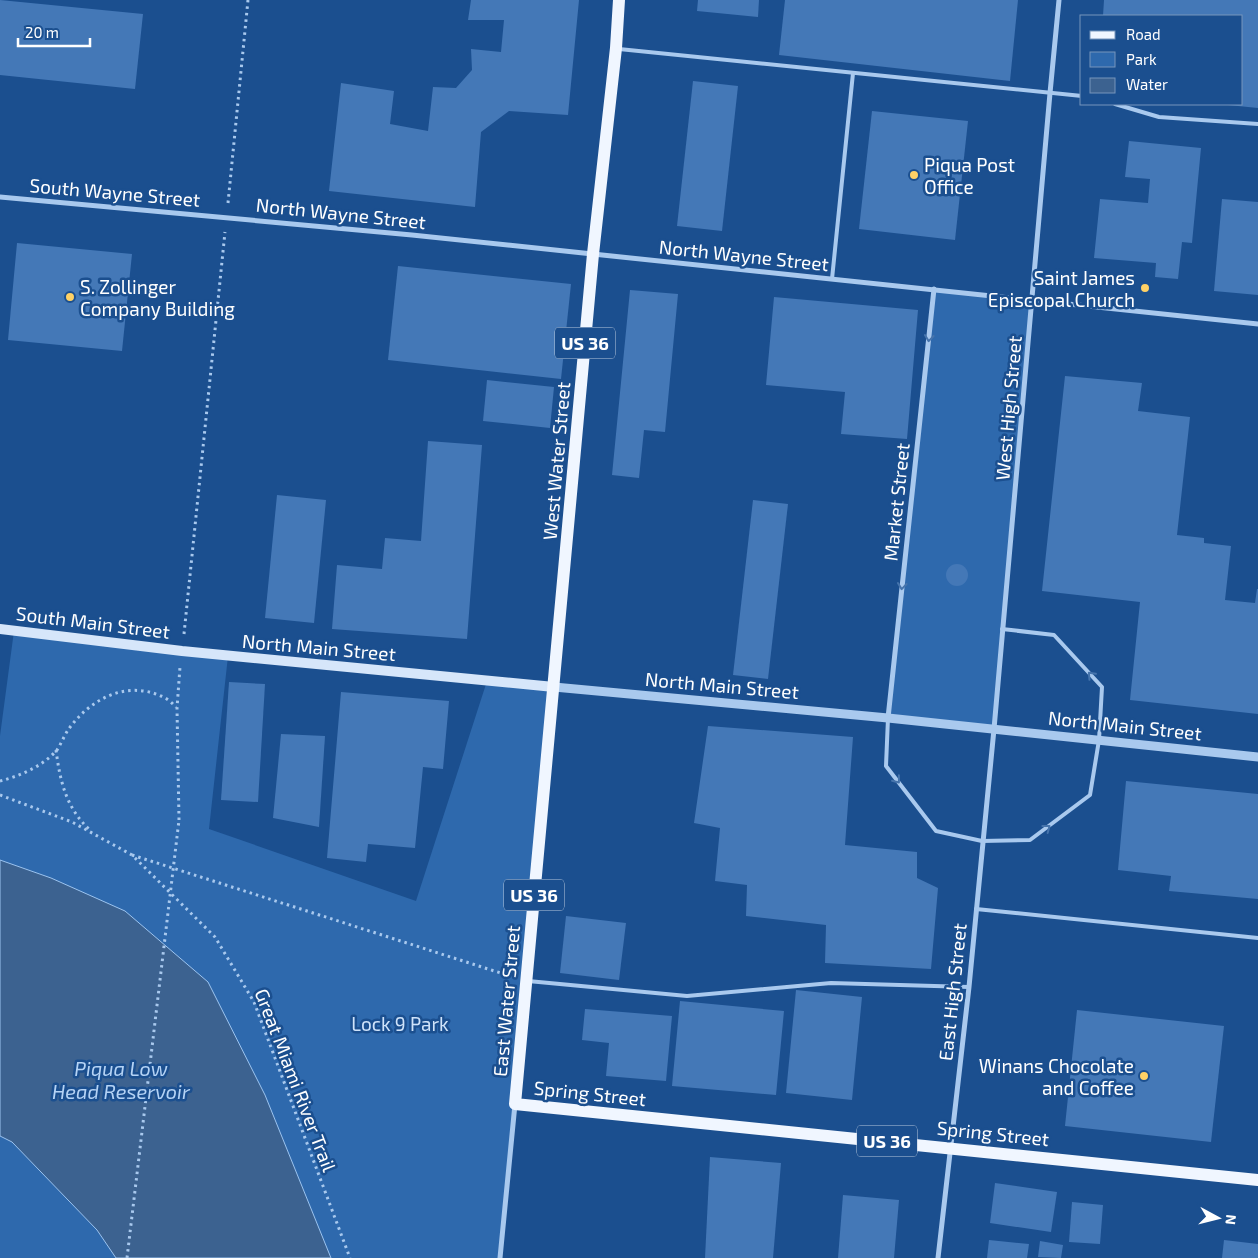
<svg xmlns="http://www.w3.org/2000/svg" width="1258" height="1258" viewBox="0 0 1258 1258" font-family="'Exo 2',sans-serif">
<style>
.green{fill:#2e69ad}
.water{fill:#3c6290;stroke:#9cc4f0}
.building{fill:#4478b7}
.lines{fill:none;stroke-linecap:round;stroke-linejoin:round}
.path{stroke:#a9c9ee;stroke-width:3;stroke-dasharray:2.5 4;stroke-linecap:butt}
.service{stroke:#a9c9ee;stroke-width:4}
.minor{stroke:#a9c9ee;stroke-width:5}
.tertiary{stroke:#a9c9ee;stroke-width:9}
.secondary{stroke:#d6e6fa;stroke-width:10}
.primary{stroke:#f0f6ff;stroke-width:12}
.path-bridge{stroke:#a9c9ee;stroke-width:3;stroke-dasharray:2.5 4;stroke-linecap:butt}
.oneway{stroke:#4674ac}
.poi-dot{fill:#ffd166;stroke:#1b4f8f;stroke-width:2}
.labels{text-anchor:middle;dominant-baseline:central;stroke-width:5;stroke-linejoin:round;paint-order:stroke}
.shield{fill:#1b4f8f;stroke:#bbcadd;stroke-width:1}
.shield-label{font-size:18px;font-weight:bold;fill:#fff}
.poi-label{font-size:19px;fill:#fff;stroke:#1b4f8f;text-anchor:start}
.street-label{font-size:19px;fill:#fff;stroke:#1b4f8f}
.park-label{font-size:19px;fill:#cfe3fa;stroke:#1b4f8f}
.water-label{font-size:20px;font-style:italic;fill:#b5d3f5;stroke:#1b4f8f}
</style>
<rect width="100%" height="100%" fill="#1b4f8f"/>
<!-- green -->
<g class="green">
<polygon points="934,289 1033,301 994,729 888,718"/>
<polygon points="14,631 228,656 209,829 416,901 487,681 554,687 500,1258 331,1258 51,878 0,860 0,736"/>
<polygon points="0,1136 12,1142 97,1230 116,1258 0,1258"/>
</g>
<!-- water -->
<polygon class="water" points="0,860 51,878 125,911 208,982 265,1095 331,1258 116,1258 97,1230 12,1142 0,1136"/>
<!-- building -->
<g class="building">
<polygon points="0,0 143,14 135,89 0,75"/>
<polygon points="471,0 579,0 568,115 509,111 481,132 475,207 329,191 341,83 394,91 390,124 428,131 433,87 456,88 472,70 471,49 501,52 504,20 468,20"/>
<polygon points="698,0 759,0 758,17 697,11"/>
<polygon points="785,0 1018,0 1010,81 779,55"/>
<polygon points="1104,0 1258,0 1258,108 1228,105 1228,104 1242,104 1242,16 1103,16"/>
<polygon points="693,81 738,86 722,231 677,226"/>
<polygon points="872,111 968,121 955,240 859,229"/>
<polygon points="1129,141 1201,148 1192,243 1182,242 1178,279 1155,277 1156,263 1094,258 1100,199 1148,203 1150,179 1125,177"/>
<polygon points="1222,199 1258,202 1258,295 1214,291"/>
<polygon points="17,243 132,254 122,351 8,340"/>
<polygon points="398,266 571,284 561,379 388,360"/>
<polygon points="630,290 678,294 665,432 644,430 639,478 612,475"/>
<polygon points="774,297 918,310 907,439 841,434 845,392 766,385"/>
<polygon points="1065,376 1142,383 1138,411 1190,417 1177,535 1204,538 1204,543 1231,546 1225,600 1255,603 1257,589 1258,589 1258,714 1130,700 1140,602 1042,591"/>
<polygon points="487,380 554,387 550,428 483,421"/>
<polygon points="428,441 482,445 467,639 332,629 337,565 382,569 385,538 421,541"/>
<polygon points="277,495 326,500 314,623 265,618"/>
<polygon points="753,500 788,504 768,679 733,675"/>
<circle cx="957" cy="575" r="11"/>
<polygon points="229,682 265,684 258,802 221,800"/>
<polygon points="341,692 449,701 443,769 423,767 415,848 368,844 366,862 327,858"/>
<polygon points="708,726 853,737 845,845 917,852 917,878 938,888 931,969 825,963 826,925 746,916 747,885 715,881 720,828 694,823"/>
<polygon points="281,734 325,736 319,827 273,818"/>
<polygon points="1126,781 1258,794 1258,899 1169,891 1171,876 1118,870"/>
<polygon points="566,916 626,923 619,980 560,973"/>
<polygon points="796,990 862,997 852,1100 786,1093"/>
<polygon points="680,1001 784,1011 776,1095 672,1086"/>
<polygon points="585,1009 672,1016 666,1081 606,1076 609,1043 582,1040"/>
<polygon points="1077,1010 1224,1026 1211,1142 1065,1126"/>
<polygon points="710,1157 781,1163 773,1258 705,1258"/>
<polygon points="995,1183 1057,1192 1051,1232 990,1223"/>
<polygon points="843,1195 899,1200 894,1258 838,1258"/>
<polygon points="1072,1202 1103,1205 1100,1244 1069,1242"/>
<polygon points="989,1240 1029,1244 1027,1258 987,1258"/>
<polygon points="1224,1240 1258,1244 1258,1258 1222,1258"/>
<polygon points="1040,1241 1063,1245 1061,1258 1038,1257"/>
</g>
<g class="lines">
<!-- path -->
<g class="path">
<polyline points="228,203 248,0"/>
<polyline points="184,634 225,232"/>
<path d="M56,750c4,31 10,58 34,80"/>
<path d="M0,781c20,-5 43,-15 57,-31 4,-6 7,-14 11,-20 21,-30 57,-50 93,-34 6,2 11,7 15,11"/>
<polyline points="0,795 72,822 132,855 215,937 254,1002 350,1258"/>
<polyline points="179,820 177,708 180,667"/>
<polyline points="132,855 510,976"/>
</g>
<!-- service -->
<g class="service">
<polyline points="619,49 1082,96"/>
<polyline points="1115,104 1159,117 1258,124"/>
<polyline points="832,279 853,73"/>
<polyline points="888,718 886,766 936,831 982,841 1030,840 1090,795 1099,740 1102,687 1054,635 1002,629"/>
<polyline points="976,909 1258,938"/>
<polyline points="528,981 687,996 831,983 969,987"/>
</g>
<!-- minor -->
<g class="minor">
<polyline points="0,197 412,235 1258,324"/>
<polyline points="888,718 934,289"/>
<polyline points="500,1258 515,1104"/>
<polyline points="938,1258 969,987 994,729 1050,93 1059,0"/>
</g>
<!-- tertiary -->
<polyline class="tertiary" points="554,687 888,718 1258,757"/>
<!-- secondary -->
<polyline class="secondary" points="0,629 182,651 554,687"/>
<!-- primary -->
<polyline class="primary" points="619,0 616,48 593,254 515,1104 1258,1180"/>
<!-- path-bridge -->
<polyline class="path-bridge" points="127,1258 179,820"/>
</g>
<!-- one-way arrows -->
<defs><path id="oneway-chevron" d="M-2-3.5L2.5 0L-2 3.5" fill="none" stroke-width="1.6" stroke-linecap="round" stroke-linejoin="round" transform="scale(1.25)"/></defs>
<g class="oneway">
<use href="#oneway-chevron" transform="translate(929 338) rotate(96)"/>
<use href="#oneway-chevron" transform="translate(902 586) rotate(96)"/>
<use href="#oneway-chevron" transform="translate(1091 675) rotate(-133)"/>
<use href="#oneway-chevron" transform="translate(897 780) rotate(52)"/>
<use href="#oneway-chevron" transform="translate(1047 828) rotate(-37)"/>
</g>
<!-- markers -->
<g class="poi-dot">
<circle cx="914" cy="175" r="5"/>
<circle cx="1145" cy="288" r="5"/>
<circle cx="70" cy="297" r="5"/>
<circle cx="1144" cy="1076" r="5"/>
</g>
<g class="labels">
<!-- shield labels -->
<g class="shield">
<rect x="555" y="327.5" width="60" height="31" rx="4"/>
<rect x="504" y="879.5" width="60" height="31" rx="4"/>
<rect x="857" y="1125.5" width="60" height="31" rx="4"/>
</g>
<g class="shield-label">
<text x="585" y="343">US 36</text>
<text x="534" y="895">US 36</text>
<text x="887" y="1141">US 36</text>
</g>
<!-- poi labels -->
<g class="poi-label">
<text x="924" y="164">Piqua Post<tspan x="924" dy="22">Office</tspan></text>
<text x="1135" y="277" text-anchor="end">Saint James<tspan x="1135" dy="22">Episcopal Church</tspan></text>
<text x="80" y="286">S. Zollinger<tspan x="80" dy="22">Company Building</tspan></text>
<text x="1134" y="1065" text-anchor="end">Winans Chocolate<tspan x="1134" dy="22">and Coffee</tspan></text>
</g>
<!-- street labels -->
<g class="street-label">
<text transform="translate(115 192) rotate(5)">South Wayne Street</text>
<text transform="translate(341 213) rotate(6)">North Wayne Street</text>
<text transform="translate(744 255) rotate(6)">North Wayne Street</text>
<text transform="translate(1008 408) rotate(-85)">West High Street</text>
<text transform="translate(556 461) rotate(-85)">West Water Street</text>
<text transform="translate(896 502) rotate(-84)">Market Street</text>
<text transform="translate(93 622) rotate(7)">South Main Street</text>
<text transform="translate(319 647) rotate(5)">North Main Street</text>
<text transform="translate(722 685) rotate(5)">North Main Street</text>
<text transform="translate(1125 725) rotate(6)">North Main Street</text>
<text transform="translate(952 992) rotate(-84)">East High Street</text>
<text transform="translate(506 1001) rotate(-85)">East Water Street</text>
<text transform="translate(296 1080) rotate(69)">Great Miami River Trail</text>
<text transform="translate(590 1093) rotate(6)">Spring Street</text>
<text transform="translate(993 1133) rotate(6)">Spring Street</text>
</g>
<!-- park labels -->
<g class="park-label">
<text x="400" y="1023">Lock 9 Park</text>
</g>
<!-- water labels -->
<g class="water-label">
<text x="121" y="1068">Piqua Low<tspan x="121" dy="23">Head Reservoir</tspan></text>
</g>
</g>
<!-- legend -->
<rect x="1080" y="15" width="162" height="90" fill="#1b4f8f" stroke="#7695bc"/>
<rect x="1090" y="31" width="25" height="8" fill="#f0f6ff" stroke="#7695bc"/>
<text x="1126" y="40" font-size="15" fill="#ffffff">Road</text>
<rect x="1090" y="52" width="25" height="15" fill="#2e69ad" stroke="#7695bc"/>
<text x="1126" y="65" font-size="15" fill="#ffffff">Park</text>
<rect x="1090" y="78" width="25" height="15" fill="#3c6290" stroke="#7695bc"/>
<text x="1126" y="90" font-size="15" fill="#ffffff">Water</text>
<!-- north arrow -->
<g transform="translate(1218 1218) rotate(97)" stroke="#1b4f8f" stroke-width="4" paint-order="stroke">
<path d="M0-4L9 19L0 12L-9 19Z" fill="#ffffff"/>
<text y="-8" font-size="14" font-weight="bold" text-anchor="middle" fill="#ffffff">N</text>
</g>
<!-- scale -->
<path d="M18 38v8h72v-8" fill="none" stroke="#ffffff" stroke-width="2.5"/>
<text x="25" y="38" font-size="15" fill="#ffffff" stroke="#1b4f8f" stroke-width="4" paint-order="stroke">20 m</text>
</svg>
